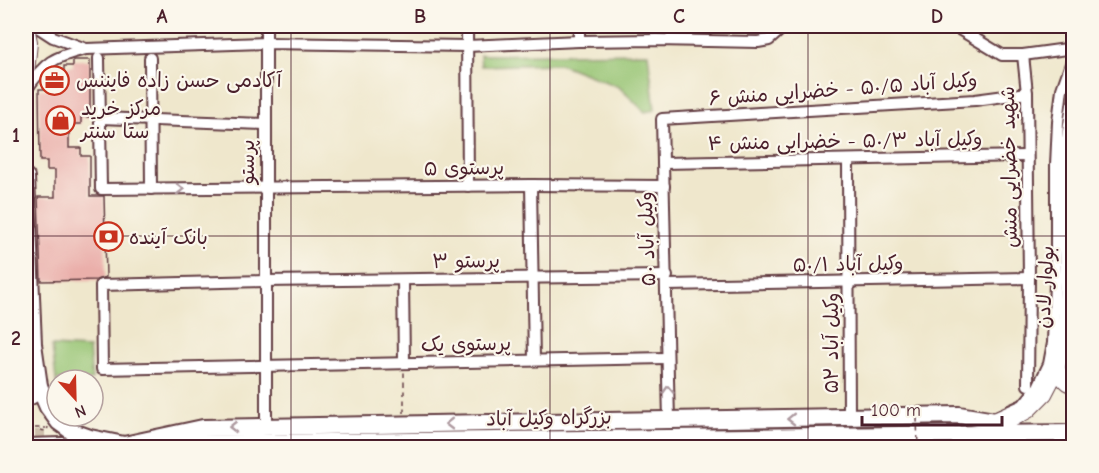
<svg xmlns="http://www.w3.org/2000/svg" width="1099" height="473" viewBox="0 0 1099 473" font-family="'Comic Neue','Playpen Sans Arabic',sans-serif">
<style>
.green{fill:#97c473;stroke:#70724f;stroke-width:1.5}
.forest{fill:#79aa65;stroke:#626448;stroke-width:1.5}
.building{fill:#eaafaa}
.lines{fill:none;stroke-linecap:round;stroke-linejoin:round}
.minor-tunnel{stroke:#cebfac;stroke-width:10;stroke-dasharray:10 5;stroke-linecap:butt}
.minor-casing{stroke:#633d43;stroke-width:14}
.major-casing{stroke:#633d43;stroke-width:16}
.highway-casing{stroke:#633d43;stroke-width:20}
.path{stroke:#633d43;stroke-width:1.5;stroke-dasharray:4.5 4.5;stroke-linecap:butt}
.minor{stroke:#fff;stroke-width:10}
.major{stroke:#fff;stroke-width:14}
.highway{stroke:#fff;stroke-width:16}
.path-bridge{stroke:#633d43;stroke-width:1.5;stroke-dasharray:4.5 4.5;stroke-linecap:butt}
.oneway{stroke:#ae9aa0}
.grid{fill:none;stroke:#4a1f2b;stroke-width:1.5;stroke-opacity:0.55}
.labels{text-anchor:middle;dominant-baseline:central;stroke-width:4.5;stroke-linejoin:round;paint-order:stroke}
.poi-label{font-size:20px;fill:#4a1f2b;stroke:#fbf7ec;text-anchor:start}
.street-label{font-size:20px;fill:#4a1f2b;stroke:#fbf7ec}
.neatline{fill:none;stroke:#4a1f2b;stroke-width:2}
.grid-label{font-size:20px;text-anchor:middle;font-weight:bold;fill:#4a1f2b}
</style>
<rect width="100%" height="100%" fill="#fbf7ec"/>
<filter id="ink" filterUnits="userSpaceOnUse"><feTurbulence type="fractalNoise" baseFrequency=".0167" numOctaves="2"/><feDisplacementMap in="SourceGraphic" scale="12" xChannelSelector="R" yChannelSelector="G"/><feConvolveMatrix kernelMatrix="1 2 1 2 8 2 1 2 1" color-interpolation-filters="sRGB"/></filter>
<filter id="wash" filterUnits="userSpaceOnUse"><feTurbulence type="fractalNoise" baseFrequency=".008" numOctaves="4" result="noise"/><feDisplacementMap in="SourceGraphic" scale="24" xChannelSelector="R" yChannelSelector="G"/><feGaussianBlur stdDeviation="1.35" result="paint"/><feColorMatrix in="noise" values="0 0 0 0 0 0 0 0 0 0 0 0 0 0 0 0 0 1.4 0 .05"/><feComposite in="paint" operator="in"/></filter>
<g filter="url(#wash)">
<rect width="100%" height="100%" fill="#efe7cc"/>
<!-- green -->
<g class="green">
<polygon points="648,53 655,110 645,112 619,87 560,64 481,66 480,55"/>
<polygon points="52,346 89,348 92,380 57,380 57,388"/>
</g>
<!-- forest -->
<polygon class="forest" points="1073,443 1073,448 737,447"/>
<g id="blocks">
<!-- building -->
<polygon class="building" points="73,60 90,60 90,117 81,117 81,124 69,124 69,148 81,148 81,156 90,156 90,196 104,196 106,277 96,280 41,281 38,197 55,197 55,170 47,170 47,161 40,161 39,89 48,89 64,73 64,66 73,66"/>
</g>
</g>
<g filter="url(#ink)">
<use href="#blocks" fill-opacity="0" stroke="#633d43" stroke-width="1.5"/>
<g class="lines">
<!-- minor-tunnel -->
<polyline class="minor-tunnel" points="40,430 40,448"/>
<defs>
<g id="minor">
<polyline points="36,26 53,37 86,49"/>
<polyline points="266,26 266,427"/>
<polyline points="467,26 468,186"/>
<polyline points="579,26 579,41"/>
<polyline points="954,26 1002,55 1023,55 1074,48"/>
<polyline points="1023,55 1027,93 1029,278 1028,385"/>
<polyline points="99,58 101,189 531,185 664,186"/>
<polyline points="150,58 151,189"/>
<path d="M26,90c19,-28 27,-33 60,-41l180,-6 201,3 112,-5 78,-1 101,2 11,-2 9,-8v-6"/>
<polyline points="100,118 265,124"/>
<polyline points="848,160 849,418"/>
<polyline points="663,163 1027,156"/>
<polyline points="531,185 534,360"/>
<polyline points="403,280 404,363"/>
<polyline points="667,285 1029,278"/>
<polyline points="666,358 102,369 101,285 265,281 667,276"/>
<polyline points="994,418 1023,405 1038,387 1049,364 1053,343 1056,250 1056,165 1058,122 1062,89 1074,55"/>
<polyline points="669,421 662,119 975,100 1027,93"/>
</g>
<g id="major">
<polyline points="26,83 30,42 27,26"/>
<path d="M1058,369c4,8 6,16 16,16"/>
<polyline points="997,428 1028,411 1045,394 1058,369 1065,323 1068,249 1068,145 1074,105"/>
</g>
<g id="highway">
<polyline points="26,177 33,344 39,386 48,407 59,422 73,432 90,438 124,445 203,428 959,415 1007,423"/>
<polyline points="26,398 32,395 39,386"/>
<polyline points="162,444 1074,433"/>
<polyline points="26,447 98,445"/>
</g>
</defs>
<!-- minor casing -->
<use href="#minor" class="minor-casing"/>
<!-- major casing -->
<use href="#major" class="major-casing"/>
<!-- highway casing -->
<use href="#highway" class="highway-casing"/>
<!-- path -->
<g class="path">
<polyline points="404,413 404,372"/>
<polyline points="26,428 46,428"/>
<polyline points="40,430 47,431 48,427"/>
</g>
<!-- minor -->
<use href="#minor" class="minor"/>
<!-- major -->
<use href="#major" class="major"/>
<!-- highway -->
<use href="#highway" class="highway"/>
<!-- path-bridge -->
<polyline class="path-bridge" points="917,418 918,448"/>
</g>
<!-- one-way arrows -->
<defs><path id="oneway-chevron" d="M-2-3.5L2.5 0L-2 3.5" fill="none" stroke-width="1.6" stroke-linecap="round" stroke-linejoin="round" transform="scale(1.5)"/></defs>
<g class="oneway">
<use href="#oneway-chevron" transform="translate(180 189) rotate(-1)"/>
<use href="#oneway-chevron" transform="translate(668 390) rotate(-92)"/>
<use href="#oneway-chevron" transform="translate(791 419) rotate(179)"/>
<use href="#oneway-chevron" transform="translate(449 424) rotate(179)"/>
<use href="#oneway-chevron" transform="translate(233 427) rotate(179)"/>
</g>
</g>
<!-- grid -->
<path class="grid" d="M291,26v422M550,26v422M808,26v422M26,236h1048"/>
<!-- icons -->
<defs>
<symbol id="office-ring" viewBox="-11 -11 22 22"><circle r="9.5" fill="#fbf7ec" stroke="#c8321e" stroke-width="1.5"/><path d="M-6-3h4V-5.5h4V-3h4V5H-6ZM-1-4.5V-3h2v-1.5ZM-6 0V1H6V0Z" fill="#c8321e"/></symbol>
<symbol id="shop-ring" viewBox="-11 -11 22 22"><circle r="9.5" fill="#fbf7ec" stroke="#c8321e" stroke-width="1.5"/><path d="M-5-2.5h2.3a2.7 3.5 0 0 1 5.4 0H5L5.5 6h-11ZM-1.5-2.5h3a1.5 2.3 0 0 0-3 0Z" fill="#c8321e"/></symbol>
<symbol id="bank-ring" viewBox="-11 -11 22 22"><circle r="9.5" fill="#fbf7ec" stroke="#c8321e" stroke-width="1.5"/><path d="M-6-4H6V4H-6ZM0-2.3a2.3 2.3 0 1 0 0 4.6a2.3 2.3 0 1 0 0-4.6Z" fill="#c8321e"/></symbol>
</defs>
<g fill-rule="evenodd">
<use href="#office-ring" x="38" y="64" width="33" height="33"/>
<use href="#shop-ring" x="44" y="104" width="33" height="33"/>
<use href="#bank-ring" x="92" y="220" width="33" height="33"/>
</g>
<g class="labels">
<!-- poi labels -->
<g class="poi-label">
<text x="76" y="80">آکادمی حسن زاده فایننس</text>
<text x="81" y="108">مرکز خرید<tspan x="81" dy="23">ستا سنتر</tspan></text>
<text x="129" y="237">بانک آینده</text>
</g>
<!-- street labels -->
<g class="street-label">
<text transform="translate(843 89) rotate(-4)">وکیل آباد ۵۰/۵ - خضرایی منش ۶</text>
<text transform="translate(845 141) rotate(-1)">وکیل آباد ۵۰/۳ - خضرایی منش ۴</text>
<text transform="translate(247 162) rotate(-90)">پرستو</text>
<text transform="translate(1009 167) rotate(-91)">شهید خضرایی منش</text>
<text transform="translate(464 168) rotate(-1)">پرستوی ۵</text>
<text transform="translate(647 239) rotate(-92)">۵۰ وکیل آباد</text>
<text transform="translate(466 261) rotate(-1)">پرستو ۳</text>
<text transform="translate(848 264) rotate(-1)">وکیل آباد ۵۰/۱</text>
<text transform="translate(1045 287) rotate(-87)">بولوار لادن</text>
<text transform="translate(831 343) rotate(-90)">۵۲ وکیل آباد</text>
<text transform="translate(466 344) rotate(-1)">پرستوی یک</text>
<text transform="translate(549 418) rotate(-1)">بزرگراه وکیل آباد</text>
</g>
</g>
<!-- margin -->
<rect width="1099" height="473" fill="none" stroke="#fbf7ec" stroke-width="66"/>
<!-- north arrow -->
<g transform="translate(75 398) rotate(158)"><circle r="28" fill="#fbf7ec" stroke="#b4a19f" stroke-width="1.5"/>
<path d="M0-4.5L10 22L0 15L-10 22Z" fill="#c8321e"/>
<text y="-9" font-size="16" font-weight="bold" text-anchor="middle" fill="#4a1f2b">N</text>
</g>
<!-- scale -->
<path d="M862 416v9h140v-9" fill="none" stroke="#4a1f2b" stroke-width="3"/>
<text x="871" y="416" font-size="18" fill="#4a1f2b" stroke="#fbf7ec" stroke-width="4.5" paint-order="stroke">100 m</text>
<rect x="33" y="33" width="1033" height="407" class="neatline"/>
<g class="grid-label">
<text x="162" y="23">A</text>
<text x="420" y="23">B</text>
<text x="679" y="23">C</text>
<text x="937" y="23">D</text>
<text x="16" y="142">1</text>
<text x="16" y="345">2</text>
</g>
</svg>
